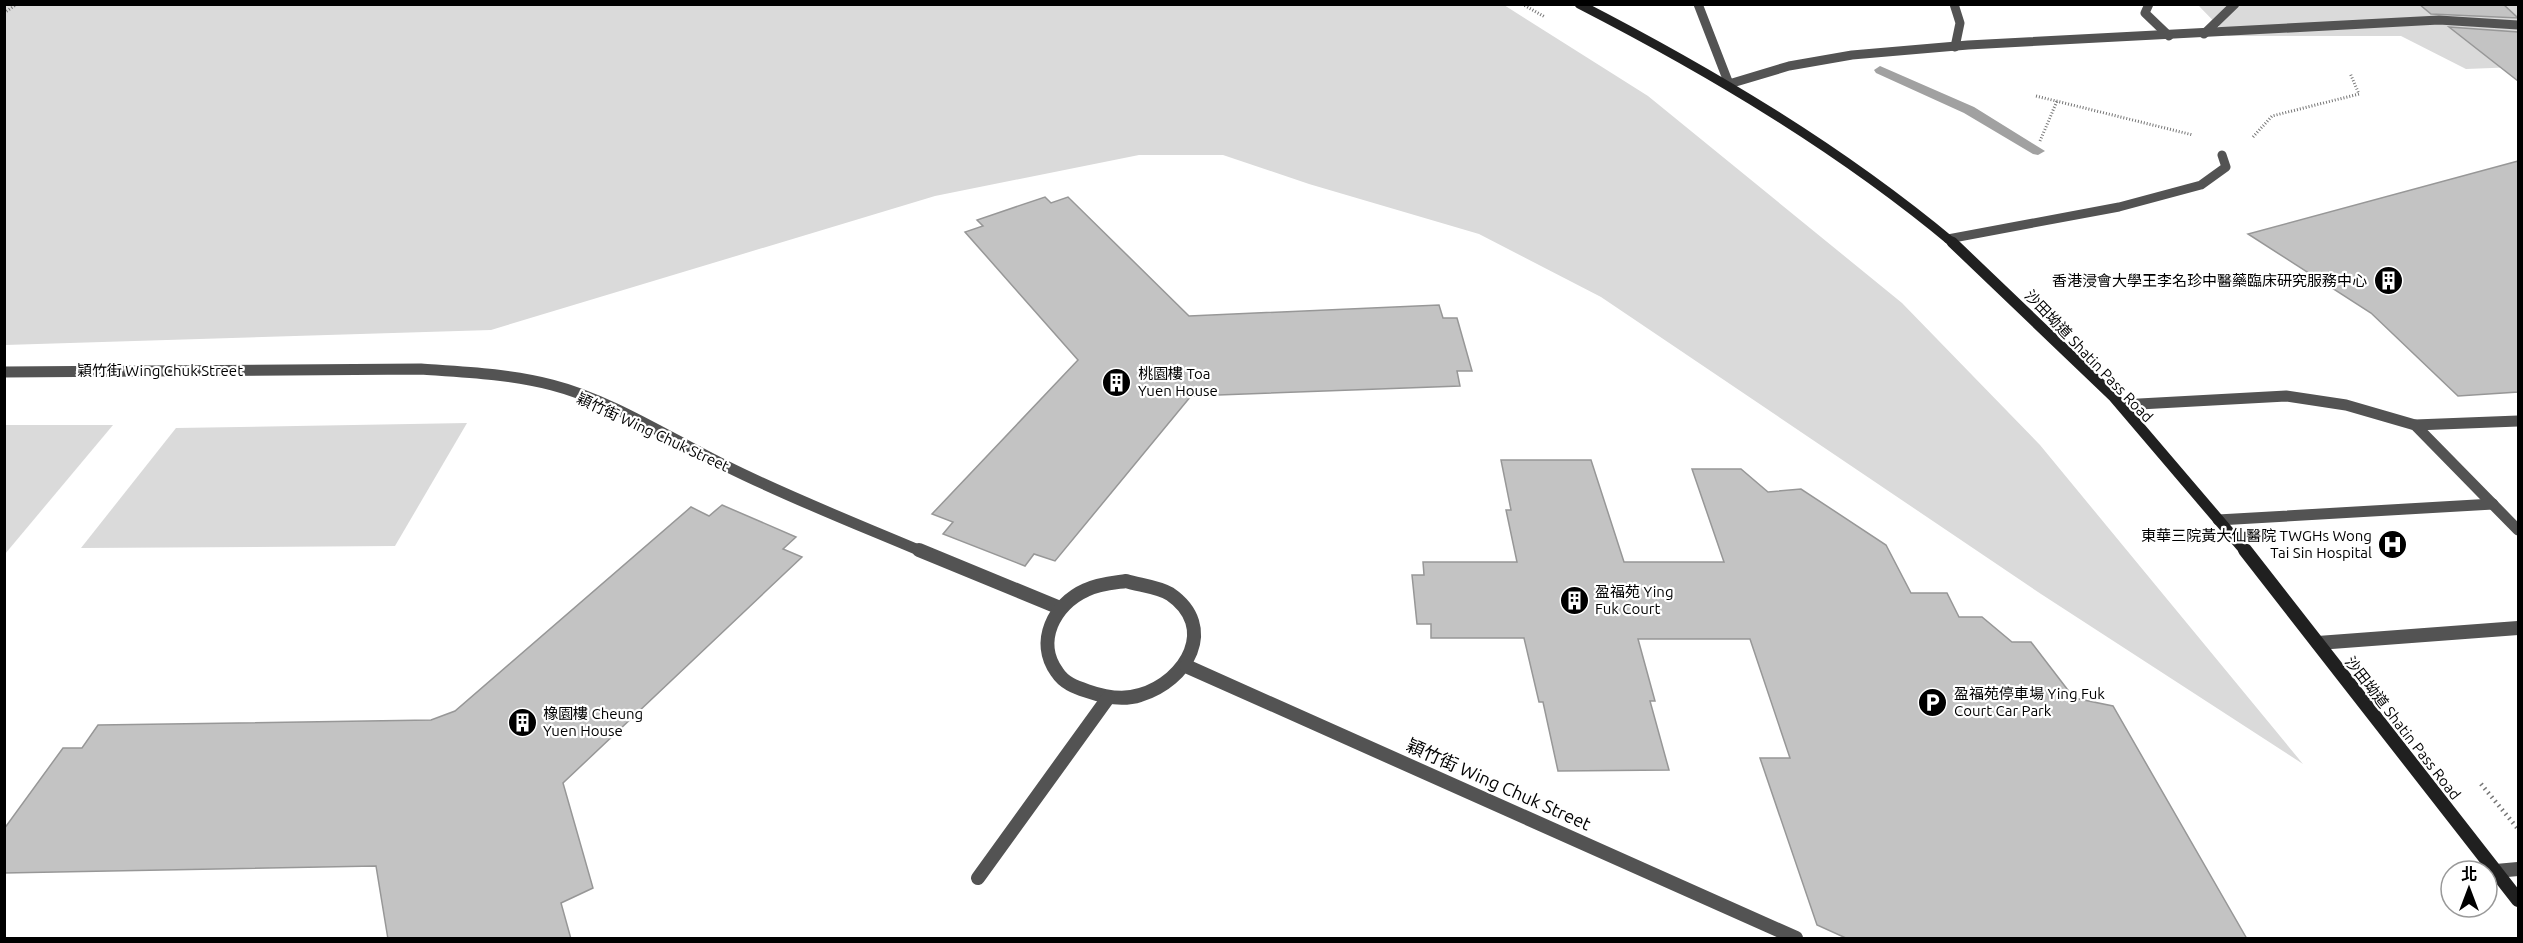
<svg xmlns="http://www.w3.org/2000/svg" width="2523" height="943" viewBox="0 0 2523 943" font-family="Ubuntu,'Noto Sans TC',sans-serif">
<style>
.green{fill:#dadada}
.lines{fill:none;stroke-linecap:round;stroke-linejoin:round}
.stream{fill:#a1a1a1;fill-rule:evenodd}
.building{fill:#c3c3c3;stroke:#979797;stroke-width:1.5}
.path-far1{stroke:#757575;stroke-width:3;stroke-dasharray:1 2;stroke-linecap:butt}
.path{stroke:#757575;stroke-width:4.5;stroke-dasharray:1.5 4;stroke-linecap:butt}
.lane-far2{stroke:#535353;stroke-width:9}
.lane-far1{stroke:#535353;stroke-width:11}
.lane{stroke:#535353;stroke-width:14}
.secondary-far2{stroke:#202020;stroke-width:9}
.secondary-far1{stroke:#202020;stroke-width:11}
.secondary{stroke:#202020;stroke-width:14}
.labels{text-anchor:middle;dominant-baseline:central;stroke-width:4.5;stroke-linejoin:round;paint-order:stroke}
.poi-label{font-size:15px;fill:#000;stroke:#fff;text-anchor:start}
.street-label{font-size:15px;fill:#000;stroke:#fff}
.near-street-label{font-size:18px;fill:#000;stroke:#fff}
</style>
<rect width="100%" height="100%" fill="#fff"/>
<!-- green -->
<g class="green">
<polygon points="5,4 1504,5 1648,96 1902,303 2040,445 2303,764 2041,594 1601,297 1479,234 1309,184 1223,155 1139,155 935,196 491,330 5,345"/>
<polygon points="2198,5 2518,5 2518,67 2466,69 2401,36 2228,36"/>
<polygon points="467,423 395,546 81,548 176,428"/>
<polygon points="5,425 113,425 5,554 4,425"/>
</g>
<g class="lines">
<!-- stream -->
<polygon class="stream" points="1880,66 1974,107 2045,151 2038,155 2033,154 1964,113 1876,73 1874,70"/>
</g>
<!-- building -->
<g class="building">
<polygon points="2419,4 2503,4 2518,18 2431,14"/>
<polygon points="2449,27 2518,32 2518,81"/>
<polygon points="2518,161 2518,392 2458,396 2371,313 2248,234"/>
<polygon points="1045,197 1051,203 1068,197 1189,316 1439,305 1443,318 1457,318 1472,371 1457,371 1460,386 1191,396 1055,561 1034,554 1025,566 943,534 953,522 932,514 1078,360 965,232 983,226 977,220"/>
<polygon points="1501,460 1591,460 1624,562 1724,562 1692,469 1741,469 1768,492 1801,489 1886,545 1911,593 1947,593 1959,617 1982,617 2012,642 2031,642 2074,698 2113,706 2247,939 1848,939 1817,925 1760,758 1790,758 1750,639 1638,639 1655,701 1650,701 1669,770 1558,771 1543,702 1539,702 1524,638 1431,638 1431,624 1417,624 1412,575 1424,575 1423,562 1517,562 1506,510 1511,510"/>
<polygon points="722,505 796,537 783,549 802,557 563,783 593,888 561,903 571,939 388,939 376,866 4,873 4,829 63,748 82,748 98,725 431,720 455,711 691,507 709,516"/>
</g>
<g class="lines">
<!-- path-far1 -->
<g class="path-far1">
<polyline points="1522,4 1545,17"/>
<polyline points="4,13 17,4"/>
<polyline points="2036,96 2193,135"/>
<polyline points="2253,137 2272,116 2359,94 2350,73"/>
<polyline points="2040,141 2057,101"/>
</g>
<!-- path -->
<polyline class="path" points="2481,784 2518,829"/>
<!-- lane-far2 -->
<g class="lane-far2">
<polyline points="1698,4 1729,84 1789,66 1852,55 1968,45 2439,20 2518,25"/>
<polyline points="1954,4 1960,23 1955,47"/>
<polyline points="2149,4 2145,13 2169,36"/>
<polyline points="2204,34 2235,4"/>
<polyline points="1948,239 2119,207 2201,185 2226,167 2222,155"/>
</g>
<!-- lane-far1 -->
<g class="lane-far1">
<path d="M4,372l417,-3c43,3 89,5 131,16 59,15 119,54 174,81 64,32 131,58 197,86"/>
<polyline points="2121,405 2286,396 2346,405 2415,425 2518,530"/>
<polyline points="2415,425 2518,421"/>
<polyline points="2218,520 2493,504"/>
</g>
<!-- lane -->
<g class="lane">
<polyline points="919,550 1060,608"/>
<path d="M1126,581c13,4 33,6 44,13 48,33 17,87 -30,101 -18,6 -36,2 -53,-4 -12,-4 -23,-8 -30,-19 -22,-30 -3,-68 29,-82 12,-6 26,-7 40,-9z"/>
<polyline points="2318,643 2518,628"/>
<polyline points="1186,666 1796,938"/>
<polyline points="2496,871 2518,869"/>
<polyline points="978,878 1108,698"/>
</g>
<!-- secondary-far2 -->
<path class="secondary-far2" d="M1579,4c132,68 260,144 374,239"/>
<!-- secondary-far1 -->
<polyline class="secondary-far1" points="1952,242 2113,396 2246,552"/>
<!-- secondary -->
<polyline class="secondary" points="2245,550 2518,900"/>
</g>
<!-- icons -->
<defs>
<symbol id="building-disc" viewBox="-11 -11 22 22"><circle r="9.5" fill="#000" stroke="#fff"/><path d="M-4-6H4V6H1V3H-1V6H-4ZM-2.5-4.3h1.7v1.8h-1.7ZM.8-4.3h1.7v1.8H.8ZM-2.5-1h1.7V.8h-1.7ZM.8-1h1.7V.8H.8Z" fill="#fff"/></symbol>
<symbol id="hospital-disc" viewBox="-11 -11 22 22"><circle r="9.5" fill="#000" stroke="#fff"/><path d="M-5-5h3v3.5h4V-5h3V5h-3V1.5h-4V5h-3Z" fill="#fff"/></symbol>
<symbol id="parking-disc" viewBox="-11 -11 22 22"><circle r="9.5" fill="#000" stroke="#fff"/><path d="M-3.5-5.5H1a3.5 3.5 0 0 1 0 7H-1V5.5H-3.5ZM-1-3.4V-.6H.8a1.4 1.4 0 0 0 0-2.8Z" fill="#fff"/></symbol>
</defs>
<g fill-rule="evenodd">
<use href="#building-disc" x="2372" y="264" width="33" height="33"/>
<use href="#building-disc" x="1100" y="366" width="33" height="33"/>
<use href="#hospital-disc" x="2376" y="528" width="33" height="33"/>
<use href="#building-disc" x="1558" y="584" width="33" height="33"/>
<use href="#parking-disc" x="1916" y="686" width="33" height="33"/>
<use href="#building-disc" x="506" y="706" width="33" height="33"/>
</g>
<g class="labels">
<!-- poi labels -->
<g class="poi-label">
<text x="2367" y="280" text-anchor="end">香港浸會大學王李名珍中醫藥臨床研究服務中心</text>
<text x="1138" y="373">桃園樓 Toa<tspan x="1138" dy="17">Yuen House</tspan></text>
<text x="2372" y="535" text-anchor="end">東華三院黃大仙醫院 TWGHs Wong<tspan x="2372" dy="17">Tai Sin Hospital</tspan></text>
<text x="1595" y="591">盈福苑 Ying<tspan x="1595" dy="17">Fuk Court</tspan></text>
<text x="1954" y="693">盈福苑停車場 Ying Fuk<tspan x="1954" dy="17">Court Car Park</tspan></text>
<text x="543" y="713">橡園樓 Cheung<tspan x="543" dy="17">Yuen House</tspan></text>
</g>
<!-- street labels -->
<g class="street-label">
<text transform="translate(2089 356) rotate(46)">沙田坳道 Shatin Pass Road</text>
<text x="160" y="370">穎竹街 Wing Chuk Street</text>
<text transform="translate(653 432) rotate(25)">穎竹街 Wing Chuk Street</text>
<text transform="translate(2403 728) rotate(52)">沙田坳道 Shatin Pass Road</text>
</g>
<!-- near-street labels -->
<g class="near-street-label">
<text transform="translate(1499 784) rotate(24)">穎竹街 Wing Chuk Street</text>
</g>
</g>
<!-- border -->
<rect width="2523" height="943" fill="none" stroke="#000000" stroke-width="12"/>
<!-- north arrow -->
<g transform="translate(2469 889)"><circle r="28" fill="#ffffff" stroke="#999999" stroke-width="1.5"/>
<path d="M0-4.5L10 22L0 15L-10 22Z" fill="#000000"/>
<text y="-9" font-size="16" font-weight="bold" text-anchor="middle" fill="#000000">北</text>
</g>
</svg>
